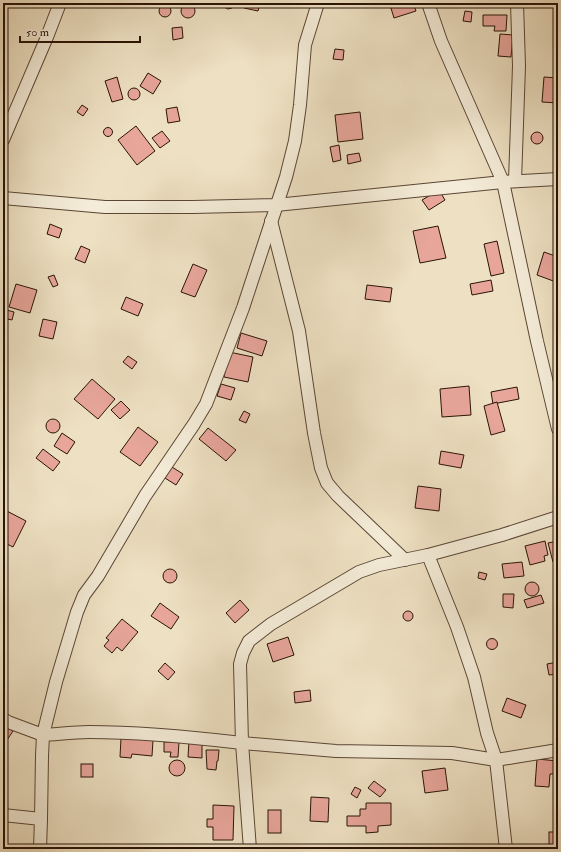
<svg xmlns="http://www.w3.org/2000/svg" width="561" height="852" viewBox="0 0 561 852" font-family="'IM FELL Double Pica',serif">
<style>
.building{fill:#e8a69b;stroke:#291306}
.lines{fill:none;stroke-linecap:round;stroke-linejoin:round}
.minor-casing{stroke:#5a4635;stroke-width:14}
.minor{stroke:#f4ecd8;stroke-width:12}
</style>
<rect width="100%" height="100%" fill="#eee1c3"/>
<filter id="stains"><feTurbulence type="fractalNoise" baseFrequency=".005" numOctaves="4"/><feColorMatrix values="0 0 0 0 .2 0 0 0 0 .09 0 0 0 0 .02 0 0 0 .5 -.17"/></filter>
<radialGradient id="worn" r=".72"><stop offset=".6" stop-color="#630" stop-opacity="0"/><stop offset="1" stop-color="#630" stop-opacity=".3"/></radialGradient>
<!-- building -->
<g class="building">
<polygon points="221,3 235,3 232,8 228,9 224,7"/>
<polygon points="245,3 260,3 258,11 244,8"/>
<polygon points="394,3 413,3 416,11 394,18 390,5"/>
<circle cx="188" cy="11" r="7"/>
<circle cx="165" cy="11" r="6"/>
<polygon points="465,11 472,12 471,22 463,21"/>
<polygon points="483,15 507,15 506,31 494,31 495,26 483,26"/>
<polygon points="182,27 183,38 173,40 172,28"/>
<polygon points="500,34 513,35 511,57 498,56"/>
<polygon points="335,49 344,50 343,60 333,59"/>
<polygon points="148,73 161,81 153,94 140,86"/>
<polygon points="117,77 123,99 112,102 105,81"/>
<polygon points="544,77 558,78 558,103 542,102"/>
<circle cx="134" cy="94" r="6"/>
<polygon points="82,105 88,109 83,116 77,112"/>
<polygon points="177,107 180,121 168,123 166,109"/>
<polygon points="360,112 363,139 338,142 335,115"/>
<polygon points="136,126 155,151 137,165 118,140"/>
<circle cx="108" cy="132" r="4.5"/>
<polygon points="162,131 170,141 160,148 152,138"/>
<circle cx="537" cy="138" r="6"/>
<polygon points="339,145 341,160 333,162 330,147"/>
<polygon points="359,153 361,161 348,164 347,155"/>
<polygon points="439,190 445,200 429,210 422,200"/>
<polygon points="50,224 62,229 59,238 47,234"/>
<polygon points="438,226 446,258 420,263 413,231"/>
<polygon points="497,241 504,273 491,276 484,244"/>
<polygon points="81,246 90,250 85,263 75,259"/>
<polygon points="544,252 558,257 558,274 556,282 537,275"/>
<polygon points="193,264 207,270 195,297 181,292"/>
<polygon points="54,275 58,285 53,287 48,277"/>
<polygon points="491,280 493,291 472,295 470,284"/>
<polygon points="16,284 37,290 30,313 9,307"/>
<polygon points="367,285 392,288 390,302 365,299"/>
<polygon points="126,297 143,304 138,316 121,309"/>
<polygon points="3,309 14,312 12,320 3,318"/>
<polygon points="43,319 57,322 53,339 39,336"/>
<polygon points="241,333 267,341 262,356 237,348"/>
<polygon points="229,352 253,357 248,382 224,377"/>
<polygon points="128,356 137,362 132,369 123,362"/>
<polygon points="92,379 115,399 98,419 74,399"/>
<polygon points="221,384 235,388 231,400 217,396"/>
<polygon points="469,386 471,415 442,417 440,389"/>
<polygon points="517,387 519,399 493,404 491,392"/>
<polygon points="121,401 130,410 120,419 111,410"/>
<polygon points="497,402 505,431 491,435 484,406"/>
<polygon points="244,411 250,414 246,423 239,420"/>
<circle cx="53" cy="426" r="7"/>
<polygon points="138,427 158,442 140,466 120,452"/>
<polygon points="208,428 236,450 226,461 199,439"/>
<polygon points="62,433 75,442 67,454 54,446"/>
<polygon points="43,449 60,462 53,471 36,458"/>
<polygon points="441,451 464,455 461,468 439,464"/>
<polygon points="172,467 183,474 176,485 165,478"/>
<polygon points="418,486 441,489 439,511 415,508"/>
<polygon points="3,509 26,521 13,547 3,542"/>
<polygon points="545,541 548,555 544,556 545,561 530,565 525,546"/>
<polygon points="558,541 558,560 553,562 548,543"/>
<polygon points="522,562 524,576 504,578 502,564"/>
<circle cx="170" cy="576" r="7"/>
<polygon points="479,572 487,574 485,580 478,578"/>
<circle cx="532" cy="589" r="7"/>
<polygon points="503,594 514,594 513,608 503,607"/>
<polygon points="541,595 544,603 527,608 524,600"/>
<polygon points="240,600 249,610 235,623 226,613"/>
<polygon points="160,603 179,617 171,629 151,616"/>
<circle cx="408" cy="616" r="5"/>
<polygon points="122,619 138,632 122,651 117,647 112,653 104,646 109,640 106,638"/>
<polygon points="288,637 294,655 273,662 267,644"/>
<circle cx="492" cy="644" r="5.5"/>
<polygon points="558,662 558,674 549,675 547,664"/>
<polygon points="165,663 175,672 168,680 158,671"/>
<polygon points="310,690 311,701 295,703 294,692"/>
<polygon points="507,698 526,705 521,718 502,711"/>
<polygon points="3,725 13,731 3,746"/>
<polygon points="121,738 153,740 152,756 132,754 131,758 120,757"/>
<polygon points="189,741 202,741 202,758 188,757"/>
<polygon points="164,742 179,742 178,757 170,757 171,752 164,752"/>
<polygon points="206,750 219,750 218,761 217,761 216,770 207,769"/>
<polygon points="537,759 558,761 558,774 550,774 549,787 535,786"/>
<circle cx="177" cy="768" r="8"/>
<rect x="81" y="764" width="12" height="13"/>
<polygon points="445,768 448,790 425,793 422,771"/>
<polygon points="374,781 386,790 380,797 368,788"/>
<polygon points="355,787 361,790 357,798 351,794"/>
<polygon points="311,797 329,798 328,822 310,821"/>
<polygon points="366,803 391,803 391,825 378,826 378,832 366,833 366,826 347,826 347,816 360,816 360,809 366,809"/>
<polygon points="213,805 234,806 233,840 213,840 213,827 207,827 207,819 213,819"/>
<rect x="268" y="810" width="13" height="23"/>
<rect x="549" y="832" width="9" height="17"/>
</g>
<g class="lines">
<defs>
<g id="minor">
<polyline points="428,3 441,41 503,182 537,341 558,429"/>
<polyline points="3,140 47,37 60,3"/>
<polyline points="515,181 519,66 517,3"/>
<polyline points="3,198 105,207 193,207 276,205 503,182 558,179"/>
<polyline points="271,221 299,331 314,433 321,468 327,483 338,496 405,560"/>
<polyline points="558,517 502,535 428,555 379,565 359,572 271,624 249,641 243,653 240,664 242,743 336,751 452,753 496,760 558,750"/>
<polyline points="428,555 457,627 474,677 487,733 496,760 506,849"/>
<polyline points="3,719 8,722 43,735 56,682 77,612 84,595 98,576 145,496 194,424 206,404 243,308 286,177 295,141 300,105 305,45 318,3"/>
<polyline points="3,815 41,819 40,849"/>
<path d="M41,819l1,-63 1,-21c16,-1 31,-3 46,-3 51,0 102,5 153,11l8,106"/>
</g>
</defs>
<!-- minor casing -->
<use href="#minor" class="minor-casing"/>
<!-- minor -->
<use href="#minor" class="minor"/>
</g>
<!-- margin -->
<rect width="561" height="852" fill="none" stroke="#eee1c3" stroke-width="16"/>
<rect x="4" y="4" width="553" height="844" fill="none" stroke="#291306" stroke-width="2"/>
<rect x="8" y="8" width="545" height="836" fill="none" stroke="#291306"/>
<!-- scale -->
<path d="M20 36v6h120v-6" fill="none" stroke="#291306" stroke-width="2"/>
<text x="26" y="36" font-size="12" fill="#291306" stroke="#f4ecd8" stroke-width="3" paint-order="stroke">50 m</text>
<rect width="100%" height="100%" filter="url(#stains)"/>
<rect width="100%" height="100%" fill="url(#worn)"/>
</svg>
